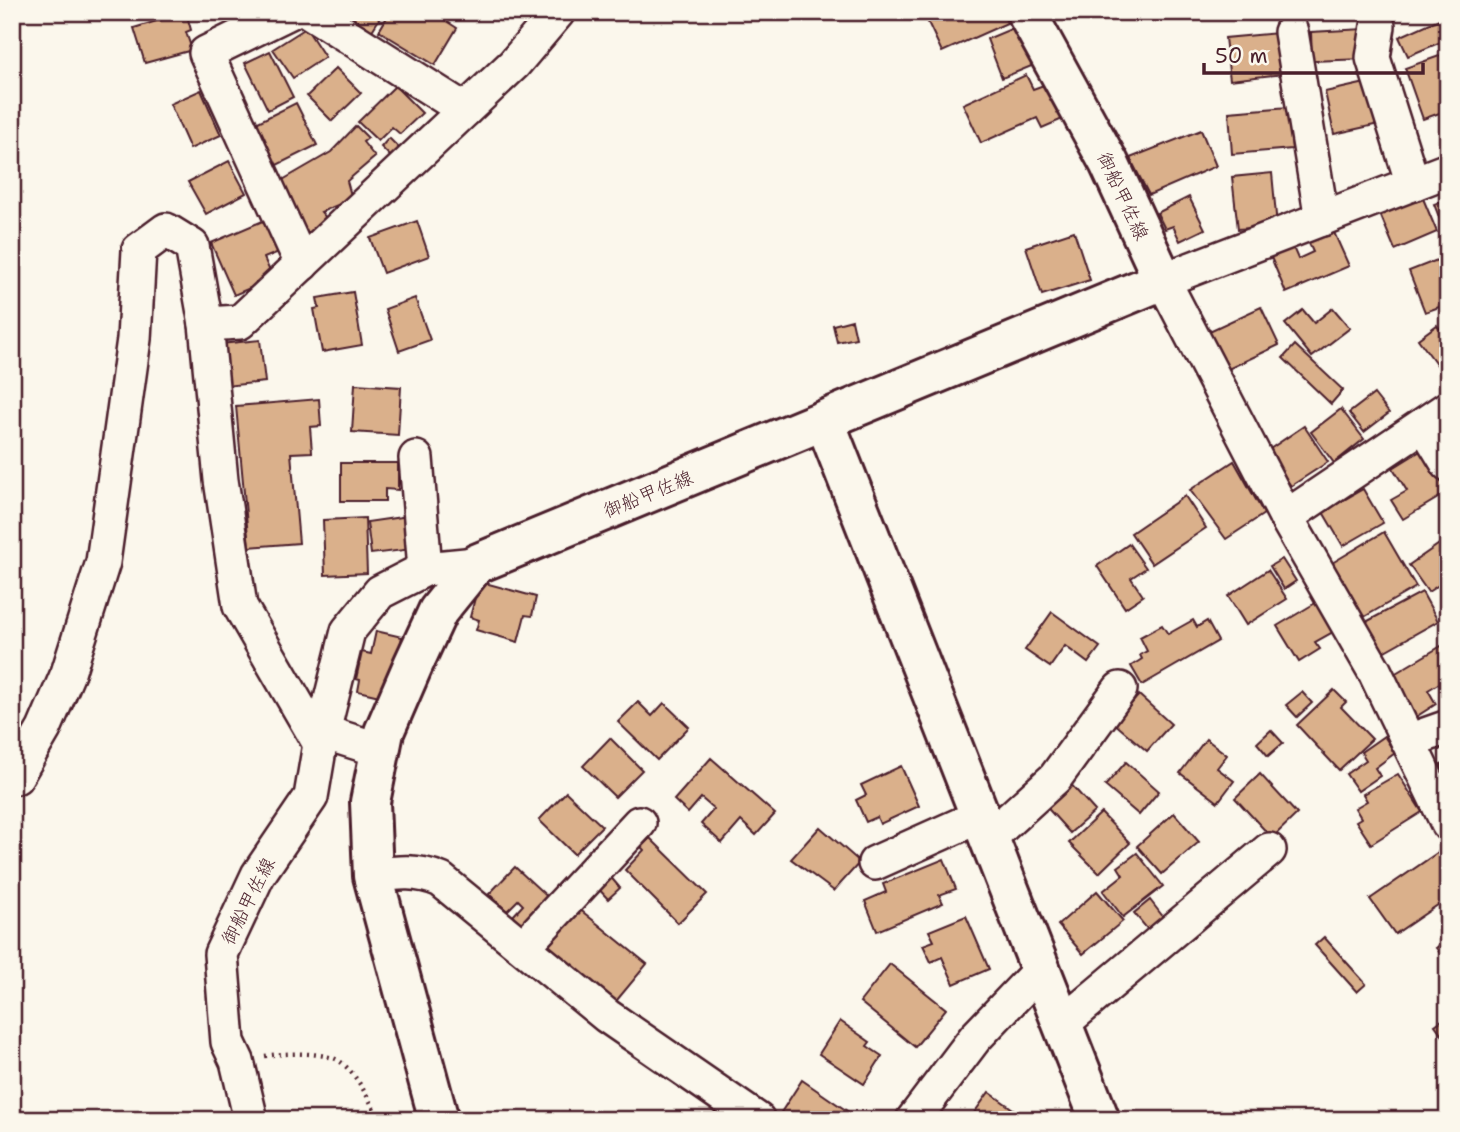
<svg xmlns="http://www.w3.org/2000/svg" width="1460" height="1132" viewBox="0 0 1460 1132" font-family="'Shantell Sans','Klee One',sans-serif">
<style>
.building{fill:#dab08b;stroke:#4a1f2b;stroke-width:2}
.lines{fill:none;stroke-linecap:round;stroke-linejoin:round}
.minor-casing{stroke:#4a1f2b;stroke-width:38}
.tertiary-casing{stroke:#4a1f2b;stroke-width:44}
.secondary-casing{stroke:#4a1f2b;stroke-width:44}
.path{stroke:#4a1f2b;stroke-width:4.5;stroke-dasharray:2 5;stroke-linecap:butt}
.minor{stroke:#fbf7ec;stroke-width:33}
.tertiary{stroke:#fbf7ec;stroke-width:38}
.secondary{stroke:#fbf7ec;stroke-width:38}
.labels{text-anchor:middle;dominant-baseline:central;stroke-width:5;stroke-linejoin:round;paint-order:stroke}
.street-label{font-size:19px;fill:#4a1f2b;stroke:#fbf7ec}
</style>
<rect width="100%" height="100%" fill="#fbf7ec"/>
<filter id="ink" filterUnits="userSpaceOnUse"><feTurbulence type="fractalNoise" baseFrequency=".0143" numOctaves="2"/><feDisplacementMap in="SourceGraphic" scale="14" xChannelSelector="R" yChannelSelector="G"/><feConvolveMatrix kernelMatrix="1 2 1 2 8 2 1 2 1" color-interpolation-filters="sRGB"/></filter>
<g filter="url(#ink)">
<!-- building -->
<g class="building">
<polygon points="186,12 191,30 186,32 192,50 145,63 134,28"/>
<polygon points="343,12 382,12 383,13 370,34 340,17"/>
<polygon points="390,12 432,12 457,28 435,65 379,31"/>
<polygon points="933,12 1002,12 1007,23 942,52 926,18 934,15"/>
<polygon points="1448,15 1448,39 1408,56 1399,37"/>
<polygon points="1018,26 1034,65 1002,78 987,39"/>
<polygon points="306,28 325,57 293,78 273,49"/>
<polygon points="1364,29 1365,59 1312,61 1311,32"/>
<polygon points="1278,33 1283,74 1230,80 1225,38"/>
<polygon points="270,51 293,97 268,110 245,63"/>
<polygon points="1448,53 1448,110 1423,119 1405,68"/>
<polygon points="336,68 361,93 332,121 307,96"/>
<polygon points="1026,75 1033,89 1049,83 1065,118 1042,128 1037,118 981,143 963,104"/>
<polygon points="1370,82 1379,124 1334,134 1325,92"/>
<polygon points="395,86 422,113 400,134 392,127 378,141 358,122"/>
<polygon points="201,90 221,135 190,149 170,104"/>
<polygon points="296,103 317,145 275,166 254,124"/>
<polygon points="1288,107 1292,149 1232,154 1229,112"/>
<polygon points="356,126 368,138 363,142 375,157 347,181 352,199 321,212 334,227 312,243 274,185 331,152"/>
<polygon points="1201,130 1216,166 1149,195 1130,158"/>
<polygon points="389,138 405,154 397,163 381,147"/>
<polygon points="229,161 246,193 206,214 188,182"/>
<polygon points="1272,173 1277,226 1238,229 1232,177"/>
<polygon points="1422,196 1437,232 1395,250 1380,214"/>
<polygon points="1189,197 1205,229 1180,241 1173,226 1165,229 1157,213"/>
<polygon points="1448,199 1448,240 1434,204"/>
<polygon points="265,220 279,252 264,258 273,278 234,295 211,243"/>
<polygon points="417,221 429,256 383,273 370,238"/>
<polygon points="1332,228 1349,266 1286,293 1270,255 1292,245 1298,259 1313,252 1307,239"/>
<polygon points="1074,231 1090,280 1042,295 1026,247"/>
<polygon points="1445,257 1448,304 1425,312 1409,271"/>
<polygon points="353,292 362,345 322,352 314,309 319,308 317,298"/>
<polygon points="415,298 430,340 399,351 385,309"/>
<polygon points="1261,307 1279,345 1224,371 1205,333"/>
<polygon points="1333,308 1350,328 1312,357 1285,324 1303,310 1314,323"/>
<polygon points="852,320 856,338 837,342 833,325"/>
<polygon points="1437,325 1448,339 1446,377 1418,339"/>
<polygon points="260,340 265,382 225,386 220,344"/>
<polygon points="1295,345 1343,390 1331,404 1283,358"/>
<polygon points="355,384 401,387 398,435 352,432"/>
<polygon points="1374,394 1389,413 1364,432 1349,413"/>
<polygon points="319,399 321,426 310,427 312,452 291,453 299,543 249,547 236,406"/>
<polygon points="1341,409 1364,439 1334,463 1311,432"/>
<polygon points="1304,426 1328,462 1291,486 1267,451"/>
<polygon points="1422,450 1448,492 1403,519 1391,500 1407,491 1393,468"/>
<polygon points="1234,461 1264,514 1226,539 1190,490"/>
<polygon points="341,463 398,463 398,490 385,489 385,501 341,501"/>
<polygon points="1363,489 1383,523 1343,546 1323,512"/>
<polygon points="1185,496 1206,528 1152,564 1131,533"/>
<polygon points="409,516 413,549 371,554 367,522"/>
<polygon points="365,518 367,573 325,575 323,520"/>
<polygon points="1384,532 1416,587 1359,620 1327,566"/>
<polygon points="1448,538 1448,579 1428,592 1409,565"/>
<polygon points="1129,544 1146,568 1131,578 1143,596 1125,608 1097,566"/>
<polygon points="1282,559 1296,581 1284,589 1270,566"/>
<polygon points="1268,570 1287,599 1246,625 1228,596"/>
<polygon points="474,580 536,597 532,616 525,615 518,642 476,630 479,620 470,617 475,598 469,596"/>
<polygon points="1422,592 1438,621 1383,652 1366,622"/>
<polygon points="1317,602 1335,631 1315,642 1320,649 1299,662 1277,626"/>
<polygon points="1448,608 1448,623 1441,611"/>
<polygon points="1052,612 1100,647 1088,663 1065,646 1050,667 1025,650"/>
<polygon points="1193,620 1197,627 1207,621 1218,641 1142,685 1131,666 1142,659 1140,655 1147,651 1140,637 1162,625 1168,634"/>
<polygon points="376,631 402,637 388,698 358,691 360,680 356,679 362,652 371,654"/>
<polygon points="1448,642 1448,678 1428,690 1436,704 1414,718 1389,677"/>
<polygon points="1334,690 1346,702 1341,707 1372,739 1339,770 1297,725"/>
<polygon points="1302,692 1312,703 1297,717 1286,705"/>
<polygon points="1139,695 1171,724 1147,751 1114,723"/>
<polygon points="638,702 652,716 664,703 689,727 657,760 618,722"/>
<polygon points="1271,730 1283,743 1268,756 1257,743"/>
<polygon points="1384,736 1395,753 1375,768 1380,776 1358,791 1346,774 1366,760 1361,752"/>
<polygon points="610,738 642,770 615,797 583,766"/>
<polygon points="1206,739 1227,755 1217,768 1234,781 1218,802 1180,773"/>
<polygon points="711,758 775,814 756,835 741,821 722,843 701,824 714,809 701,798 688,813 674,800"/>
<polygon points="1448,761 1448,778 1441,764"/>
<polygon points="1126,762 1159,791 1139,815 1105,786"/>
<polygon points="901,766 919,806 880,824 877,817 866,822 856,800 866,795 861,785"/>
<polygon points="1260,774 1297,814 1272,838 1235,798"/>
<polygon points="1398,774 1422,812 1371,844 1356,821 1361,818 1355,808 1367,801 1363,794"/>
<polygon points="1067,780 1095,811 1070,833 1042,802"/>
<polygon points="566,792 602,826 574,854 539,820"/>
<polygon points="1101,813 1130,843 1099,873 1069,843"/>
<polygon points="1174,813 1199,842 1162,874 1137,846"/>
<polygon points="820,827 860,862 834,891 791,859"/>
<polygon points="650,838 707,894 678,923 625,870 644,850 641,847"/>
<polygon points="1440,851 1448,863 1448,898 1395,934 1370,899"/>
<polygon points="1137,853 1163,886 1123,917 1103,891 1123,875 1118,867"/>
<polygon points="944,859 956,889 939,895 943,903 877,931 865,901 886,892 883,884"/>
<polygon points="515,867 552,901 527,928 513,916 523,905 518,900 507,911 489,894"/>
<polygon points="608,874 620,888 608,899 595,885"/>
<polygon points="1097,891 1123,921 1083,954 1058,925"/>
<polygon points="1150,900 1164,918 1148,930 1134,913"/>
<polygon points="578,908 647,964 612,1006 543,950"/>
<polygon points="966,916 989,969 954,984 942,957 931,962 923,945 934,941 929,931"/>
<polygon points="1324,937 1366,984 1357,992 1315,945"/>
<polygon points="1448,939 1448,963 1436,948"/>
<polygon points="890,964 946,1009 915,1047 860,1002"/>
<polygon points="1448,1016 1448,1043 1435,1025"/>
<polygon points="840,1021 870,1042 867,1046 882,1056 864,1084 819,1054"/>
<polygon points="802,1080 850,1113 845,1120 789,1120 780,1114"/>
<polygon points="989,1092 1027,1119 1026,1120 969,1120"/>
</g>
<g class="lines">
<defs>
<g id="minor">
<polyline points="290,12 206,53 302,264"/>
<polyline points="310,12 465,110"/>
<polyline points="1378,26 1373,58 1413,184"/>
<polyline points="1291,32 1322,219"/>
<polyline points="1448,170 1163,280 1286,517 1374,670 1448,824"/>
<polyline points="206,324 240,322 514,64 558,12"/>
<polyline points="1425,426 1448,464"/>
<polyline points="416,458 425,569"/>
<polyline points="1286,517 1448,408"/>
<polyline points="323,732 380,750"/>
<polyline points="1408,741 1448,727"/>
<polyline points="12,778 16,777 44,729 68,673 103,562 134,339 139,250 166,230 192,246 206,324 221,480 240,606 320,744"/>
<polyline points="989,838 1055,778 1120,689"/>
<polyline points="875,863 980,816"/>
<path d="M373,876c26,-4 44,-6 68,4l166,136 151,104"/>
<polyline points="524,946 639,823"/>
<polyline points="1062,1024 1269,850"/>
<polyline points="251,1120 237,1061 228,1042 221,954 258,875 311,797 320,744 348,631 380,592 425,569 476,564"/>
<polyline points="913,1120 975,1038 1041,969"/>
</g>
<polyline id="tertiary" points="825,422 1100,1120"/>
<polyline id="secondary" points="439,1120 373,876 370,802 384,732 413,665 438,611 476,564 1163,280 1109,163 1026,12"/>
</defs>
<!-- minor casing -->
<use href="#minor" class="minor-casing"/>
<!-- tertiary casing -->
<use href="#tertiary" class="tertiary-casing"/>
<!-- secondary casing -->
<use href="#secondary" class="secondary-casing"/>
<!-- path -->
<path class="path" d="M265,1056c19,-3 49,-4 68,2 19,6 38,44 46,62"/>
<!-- minor -->
<use href="#minor" class="minor"/>
<!-- tertiary -->
<use href="#tertiary" class="tertiary"/>
<!-- secondary -->
<use href="#secondary" class="secondary"/>
</g>
</g>
<g class="labels">
<!-- street labels -->
<g class="street-label">
<text transform="translate(1123 196) rotate(65)">御船甲佐線</text>
<text transform="translate(648 494) rotate(-22)">御船甲佐線</text>
<text transform="translate(248 901) rotate(-63)">御船甲佐線</text>
</g>
</g>
<!-- margin -->
<rect width="1460" height="1132" fill="none" stroke="#fbf7ec" stroke-width="42"/>
<rect x="21" y="21" width="1418" height="1090" fill="none" stroke="#4a1f2b" stroke-width="2.5" filter="url(#ink)"/>
<!-- scale -->
<path d="M1204 63v10h219v-10" fill="none" stroke="#4a1f2b" stroke-width="3.5"/>
<text x="1215" y="63" font-size="21" fill="#4a1f2b" stroke="#fbf7ec" stroke-width="5" paint-order="stroke">50 m</text>
</svg>
